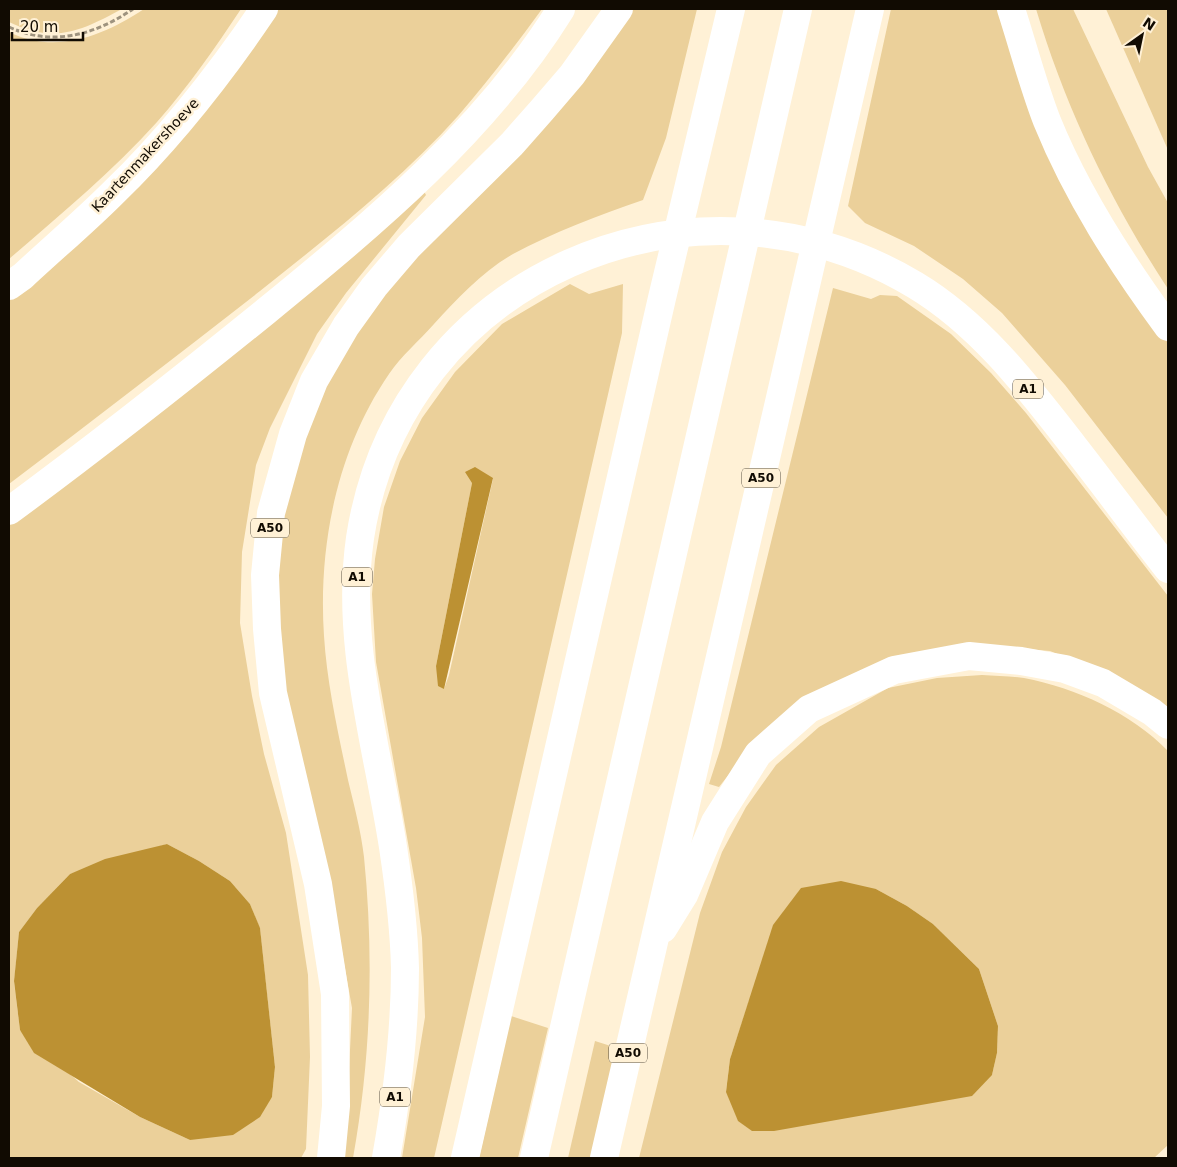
<svg xmlns="http://www.w3.org/2000/svg" width="1177" height="1167" viewBox="0 0 1177 1167" font-family="'DejaVu Sans',sans-serif">
<style>
.green{fill:#ebd09a;fill-rule:evenodd}
.water{fill:#bc9133}
.lines{fill:none;stroke-linecap:round;stroke-linejoin:round}
.path{stroke:#9e937f;stroke-width:3;stroke-dasharray:5 2.5;stroke-linecap:butt}
.minor{stroke:#fff;stroke-width:28}
.highway{stroke:#fff;stroke-width:28}
.labels{text-anchor:middle;dominant-baseline:central;stroke-width:5;stroke-linejoin:round;paint-order:stroke}
.shield{fill:#fff1d6;stroke:#585042;stroke-width:1}
.shield-label{font-size:12px;font-weight:bold;fill:#110b02}
.street-label{font-size:14px;fill:#110b02;stroke:#fff1d6}
</style>
<rect width="100%" height="100%" fill="#fff1d6"/>
<!-- green -->
<g class="green">
<path d="M9,9h113c-41,22 -67,35 -113,13z"/>
<path d="M144,9h97c-26,39 -53,78 -84,113 -45,50 -97,93 -148,137v-227c47,23 94,4 135,-23z"/>
<path d="M279,9h263c-27,37 -54,72 -84,107 -58,65 -129,120 -198,175 -83,65 -167,129 -251,193v-185l243,-252z"/>
<path d="M629,9h68l-31,129 -23,62c-44,15 -89,32 -130,54 -30,17 -56,45 -79,70 -15,17 -33,32 -45,50 -52,76 -71,171 -65,262 3,48 14,96 24,144 6,25 13,51 16,77 10,100 7,201 -11,301h-12l6,-45 5,-105 -11,-62 -56,-246 -10,-74 3,-86 19,-88 29,-69 35,-62z"/>
<polygon points="891,9 999,9 1150,317 1168,343 1168,518 1065,385 1002,313 963,279 914,246 865,223 848,206"/>
<path d="M1036,9h37l75,158 20,36v86c-57,-87 -102,-180 -132,-280z"/>
<polygon points="1106,9 1168,9 1168,150"/>
<path d="M423,189l3,6 -80,98 -29,41 -47,94 -14,37 -14,87 -2,71 12,73 12,58 22,79 22,142 2,82 -4,92 -5,9h-292v-636zM167,844l32,17 31,20 20,23 10,25 15,138 -3,30 -82,43 -50,-23 -61,-35 -59,-52 -6,-48 5,-50 18,-24 33,-34z"/>
<path d="M570,284l19,10 34,-10 -1,49 -188,825h-32l23,-141 -3,-79 -6,-50 -40,-226 -4,-68 3,-35 9,-52 16,-46 22,-43 33,-46 47,-48zM493,479l-44,196 -5,14 -8,-23 36,-183z"/>
<polygon points="833,288 871,299 880,295 897,296 951,334 991,373 1026,413 1168,596 1168,712 1109,675 1050,651 989,646 928,650 888,661 745,754 719,787 709,784 721,747"/>
<path d="M982,675c13,1 28,1 42,3 52,10 107,35 144,73v394l-14,13h-515l61,-245 22,-61 24,-45 30,-42 43,-38 69,-39 49,-10zM876,889l31,17 26,18 46,45 19,57 -1,27 -5,22 -266,17 4,-33 19,-58z"/>
<polygon points="511,1016 548,1028 518,1158 479,1158"/>
<polygon points="595,1041 617,1048 592,1158 568,1158"/>
</g>
<!-- water -->
<g class="water">
<polygon points="475,467 493,478 444,689 438,686 436,666 472,483 465,472"/>
<polygon points="167,844 199,861 230,881 250,904 260,928 275,1067 272,1097 260,1117 233,1135 190,1140 140,1117 34,1053 20,1030 14,981 19,932 37,908 70,874 105,859"/>
<polygon points="841,881 876,889 907,906 933,924 979,969 998,1026 997,1053 992,1075 972,1096 774,1131 752,1131 738,1121 726,1092 730,1059 773,925 801,888"/>
</g>
<g class="lines">
<!-- path -->
<path class="path" d="M9,27c43,20 86,8 124,-18"/>
<!-- minor -->
<path class="minor" d="M9,286l14,-10c30,-28 61,-54 90,-83 57,-55 107,-119 151,-184"/>
<!-- highway -->
<g class="highway">
<path d="M1011,9c12,37 22,76 36,112 30,74 74,142 121,206"/>
<path d="M9,511c87,-64 172,-131 256,-199 109,-89 221,-182 296,-303"/>
<polyline points="663,929 684,895 715,822 758,754 809,709 894,670 969,656 1021,661 1065,669 1103,683 1152,712 1168,725"/>
<polyline points="331,1158 336,1106 335,994 318,884 273,693 267,629 265,575 271,513 293,434 314,381 346,326 374,287 409,246 512,144 542,110 572,75 619,9"/>
<path d="M386,1158c11,-62 19,-127 19,-190 -1,-40 -6,-81 -12,-121 -16,-103 -48,-204 -33,-309 40,-262 333,-386 555,-253 65,39 112,101 158,160 32,41 63,83 95,124"/>
<polyline points="465,1158 662,298 731,9"/>
<polyline points="534,1158 798,9"/>
<polyline points="604,1158 870,9"/>
</g>
</g>
<g class="labels">
<!-- shield labels -->
<g class="shield">
<rect x="1013" y="379.5" width="30" height="19" rx="4"/>
<rect x="742" y="468.5" width="38" height="19" rx="4"/>
<rect x="251" y="518.5" width="38" height="19" rx="4"/>
<rect x="342" y="567.5" width="30" height="19" rx="4"/>
<rect x="609" y="1043.5" width="38" height="19" rx="4"/>
<rect x="380" y="1087.5" width="30" height="19" rx="4"/>
</g>
<g class="shield-label">
<text x="1028" y="389">A1</text>
<text x="761" y="478">A50</text>
<text x="270" y="528">A50</text>
<text x="357" y="577">A1</text>
<text x="628" y="1053">A50</text>
<text x="395" y="1097">A1</text>
</g>
<!-- street labels -->
<g class="street-label">
<text transform="translate(145 155) rotate(-47)">Kaartenmakershoeve</text>
</g>
</g>
<!-- border -->
<rect width="1177" height="1167" fill="none" stroke="#110b02" stroke-width="20"/>
<!-- north arrow -->
<g transform="translate(1142 35) rotate(33)" stroke="#fff1d6" stroke-width="4" paint-order="stroke">
<path d="M0-4L9 19L0 12L-9 19Z" fill="#110b02"/>
<text y="-8" font-size="14" font-weight="bold" text-anchor="middle" fill="#110b02">N</text>
</g>
<!-- scale -->
<path d="M12 32v8h71v-8" fill="none" stroke="#110b02" stroke-width="2.5"/>
<text x="20" y="32" font-size="15" fill="#110b02" stroke="#fff1d6" stroke-width="4" paint-order="stroke">20 m</text>
</svg>
